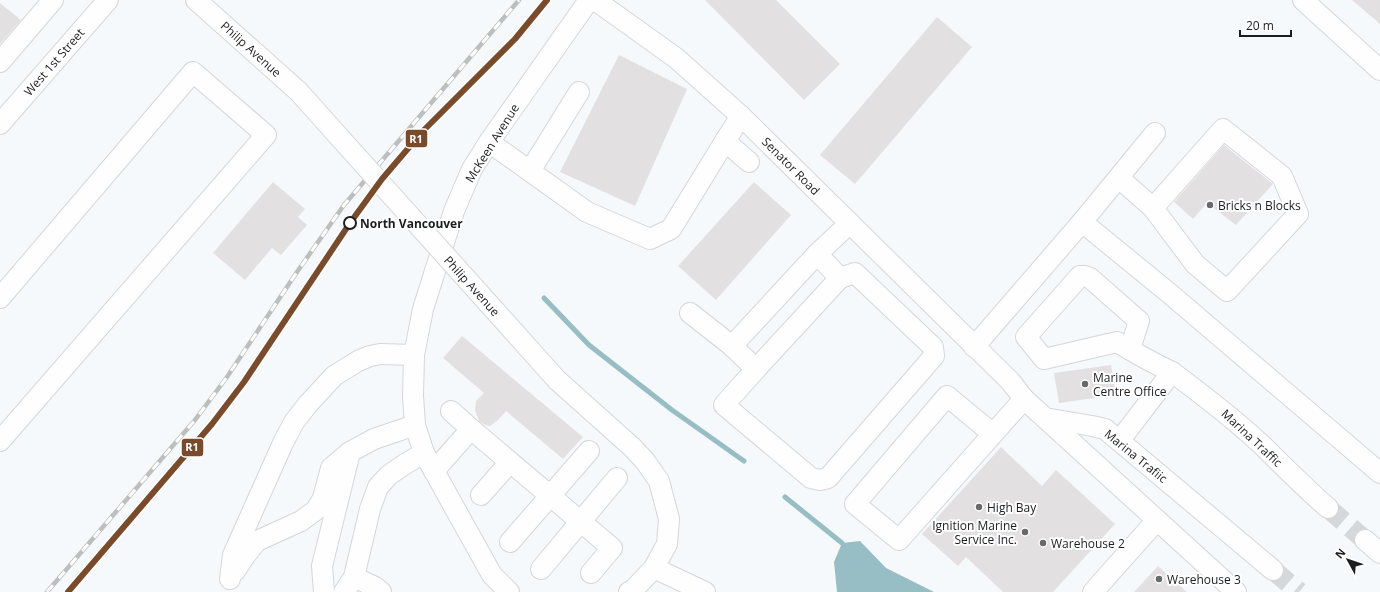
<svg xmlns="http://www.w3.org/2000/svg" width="1380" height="592" viewBox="0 0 1380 592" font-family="'Open Sans',sans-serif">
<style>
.water{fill:#96bec4}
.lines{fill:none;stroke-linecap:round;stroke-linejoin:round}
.stream{stroke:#96bec4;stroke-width:5}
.building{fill:#e3e0e1}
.minor-tunnel{stroke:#d5d8db;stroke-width:20;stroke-dasharray:20 10;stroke-linecap:butt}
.minor-casing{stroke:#d5d6d9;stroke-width:22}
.minor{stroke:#fefeff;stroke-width:20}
.rail-casing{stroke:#bdbebe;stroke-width:4.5}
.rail{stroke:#fff;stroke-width:3;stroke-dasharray:9;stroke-linecap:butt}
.minor-bridge-casing{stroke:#d5d6d9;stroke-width:22;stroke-linecap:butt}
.minor-bridge{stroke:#fefeff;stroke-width:20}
.rail-1-casing{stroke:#fff;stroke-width:9}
.rail-1{stroke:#7a4b2a;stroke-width:6}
.poi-dot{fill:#686a6c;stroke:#fff;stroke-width:1.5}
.stop-dot{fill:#fff;stroke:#1b1d1f;stroke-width:2}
.labels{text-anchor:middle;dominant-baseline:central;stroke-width:4;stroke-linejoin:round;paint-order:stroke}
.street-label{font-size:12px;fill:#1b1d1f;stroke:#fff}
.poi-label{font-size:12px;fill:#1b1d1f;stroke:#fff;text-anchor:start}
.stop-label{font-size:12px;font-weight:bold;fill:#1b1d1f;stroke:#fff;text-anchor:start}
.line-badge{stroke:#fff;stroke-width:1.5}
.badge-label{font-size:11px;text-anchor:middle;font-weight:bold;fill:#fff}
</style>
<rect width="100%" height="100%" fill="#f6f9fc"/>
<!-- water -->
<polygon class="water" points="860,541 886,568 934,592 837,592 834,562 842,543"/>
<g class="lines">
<!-- stream -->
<g class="stream">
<polyline points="544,298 589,345 672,410 744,461"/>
<polyline points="785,497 842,543"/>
</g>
</g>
<!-- building -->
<g class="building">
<polygon points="705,0 776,0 840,64 804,100"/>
<polygon points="1352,0 1380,0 1380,24"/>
<polygon points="0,3 21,20 0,44"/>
<polygon points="937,17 972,47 855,184 820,155"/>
<polygon points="619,55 687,89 635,206 560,172"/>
<polygon points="1224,145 1273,184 1236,225 1207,203 1193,219 1174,202"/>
<polygon points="273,182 305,209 298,217 307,225 281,255 272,248 245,280 213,253"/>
<polygon points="754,182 791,215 716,300 678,266"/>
<polygon points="462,336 583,437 563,459 506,411 498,420 490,426 485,425 479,421 475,410 476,401 484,393 443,358"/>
<polygon points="1111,365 1116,395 1059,403 1054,373"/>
<polygon points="1001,447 1042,486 1056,470 1115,524 1053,592 1003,592 966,557 958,566 922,534"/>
<polygon points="1158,566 1187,592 1134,592"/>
</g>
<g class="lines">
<!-- minor-tunnel -->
<g class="minor-tunnel">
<polyline points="1328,508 1365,540"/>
<polyline points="1273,570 1299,592"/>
</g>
<defs>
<g id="minor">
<polyline points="196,0 298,91"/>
<polyline points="595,0 676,58 741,116 1011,382 1024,399 1045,418 1092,426 1105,429 1273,570"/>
<polyline points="1303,0 1380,70"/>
<polyline points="0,62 53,0"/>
<polyline points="741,116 725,141 749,162"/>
<polyline points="0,124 108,0"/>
<polygon points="1223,129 1282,176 1298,214 1227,291 1195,264 1153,208"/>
<polyline points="489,142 587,212 650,239 671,229 725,141"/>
<polyline points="530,171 579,92"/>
<polyline points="1119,178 1153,208"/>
<polyline points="1082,222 1155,133"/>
<polyline points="0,298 193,72 266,135 0,441"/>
<polyline points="690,313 732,346 756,369 724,405 811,478 820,480 828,478 934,356 933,347 855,273 840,278"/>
<polyline points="732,346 817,254 850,223"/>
<polyline points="974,347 1082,222 1169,293 1380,473"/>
<polyline points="756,369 840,278 817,254"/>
<path d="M1172,372c31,23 62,47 90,73 22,22 43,43 66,63"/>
<polyline points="557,380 633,448 645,461 659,481 669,519 667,544 654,568 634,589 629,592"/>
<polyline points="1045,418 1236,592"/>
<polyline points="471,429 612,548 591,573"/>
<polyline points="993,434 947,396 855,504 899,540 1024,399"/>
<path d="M1120,440l52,-68c-19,-9 -37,-19 -55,-30l-73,17 -18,-22 54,-61h5l5,2 49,43 -9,28"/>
<polyline points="434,471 471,429 451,411"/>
<polyline points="481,495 510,462"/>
<polyline points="1365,540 1380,553"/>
<polyline points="510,542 589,451"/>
<polyline points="654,568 705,592"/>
<polyline points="541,569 617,478"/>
<polyline points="235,571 247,553 257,541 301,521 316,510 323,498 331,468 350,452"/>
<polyline points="354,577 375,587 381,592"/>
<polyline points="230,579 233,555 283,443 294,422 308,404 334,376 358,361 370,356 380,354 414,355"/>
<polyline points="324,592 322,566 350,452 374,439 415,425"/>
<polyline points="344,592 354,577 370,509 378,487 389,475 405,464 424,453"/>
<polyline points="509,592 492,575 424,453 415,425 413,396 414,355 423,309 454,211 472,169 489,142 589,0"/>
<polyline points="1093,592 1157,520"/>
</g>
</defs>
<!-- minor casing -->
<use href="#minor" class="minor-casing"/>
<!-- minor -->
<use href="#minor" class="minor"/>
<defs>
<polyline id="rail" points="47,592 195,420 227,377 297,272 344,205 519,0"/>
</defs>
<!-- rail casing -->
<use href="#rail" class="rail-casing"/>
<!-- rail -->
<use href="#rail" class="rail"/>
<defs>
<polyline id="minor-bridge" points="298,91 557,380"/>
</defs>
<!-- minor-bridge casing -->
<use href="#minor-bridge" class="minor-bridge-casing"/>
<!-- minor-bridge -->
<use href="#minor-bridge" class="minor-bridge"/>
<defs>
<polyline id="rail-1" points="68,592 212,424 244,382 350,223 382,179 423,131 515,39 547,0"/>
</defs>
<!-- rail-1 casing -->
<use href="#rail-1" class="rail-1-casing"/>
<!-- rail-1 -->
<use href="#rail-1" class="rail-1"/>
</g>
<!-- markers -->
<g class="poi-dot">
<circle cx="1210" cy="205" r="4"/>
<circle cx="1085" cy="384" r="4"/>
<circle cx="979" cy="507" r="4"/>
<circle cx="1025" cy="532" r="4"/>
<circle cx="1043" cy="543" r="4"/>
<circle cx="1159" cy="579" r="4"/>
</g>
<circle class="stop-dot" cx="350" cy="223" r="6"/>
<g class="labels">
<!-- street labels -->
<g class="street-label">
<text transform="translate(251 49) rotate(42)">Philip Avenue</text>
<text transform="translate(54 62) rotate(-49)">West 1st Street</text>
<text transform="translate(492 143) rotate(-58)">McKeen Avenue</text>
<text transform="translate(791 166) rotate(45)">Senator Road</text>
<text transform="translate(472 286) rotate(48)">Philip Avenue</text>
<text transform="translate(1252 438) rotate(43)">Marina Traffic</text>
<text transform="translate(1136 456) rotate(39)">Marina Trafiic</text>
</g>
<!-- poi labels -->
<g class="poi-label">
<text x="1218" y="205">Bricks n Blocks</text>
<text x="1093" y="377">Marine<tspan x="1093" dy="14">Centre Office</tspan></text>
<text x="987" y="507">High Bay</text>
<text x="1017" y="525" text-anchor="end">Ignition Marine<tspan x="1017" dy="14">Service Inc.</tspan></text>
<text x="1051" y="543">Warehouse 2</text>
<text x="1167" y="579">Warehouse 3</text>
</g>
<!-- stop labels -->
<g class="stop-label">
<text x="360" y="223">North Vancouver</text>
</g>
</g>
<g class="line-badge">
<rect x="405" y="129" width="23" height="19" rx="4" fill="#7a4b2a"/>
<rect x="181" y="438" width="23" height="19" rx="4" fill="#7a4b2a"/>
</g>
<g class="badge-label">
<text x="416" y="143">R1</text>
<text x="192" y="451">R1</text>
</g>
<!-- north arrow -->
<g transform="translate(1348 560) rotate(310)" stroke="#ffffff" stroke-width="3" paint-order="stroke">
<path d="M0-3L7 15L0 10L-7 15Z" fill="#1b1d1f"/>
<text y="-6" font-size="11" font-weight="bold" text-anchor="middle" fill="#1b1d1f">N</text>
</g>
<!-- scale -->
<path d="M1240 30v6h51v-6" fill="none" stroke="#1b1d1f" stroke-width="2"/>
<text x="1246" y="30" font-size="12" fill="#1b1d1f" stroke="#ffffff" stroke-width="3" paint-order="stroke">20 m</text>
</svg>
